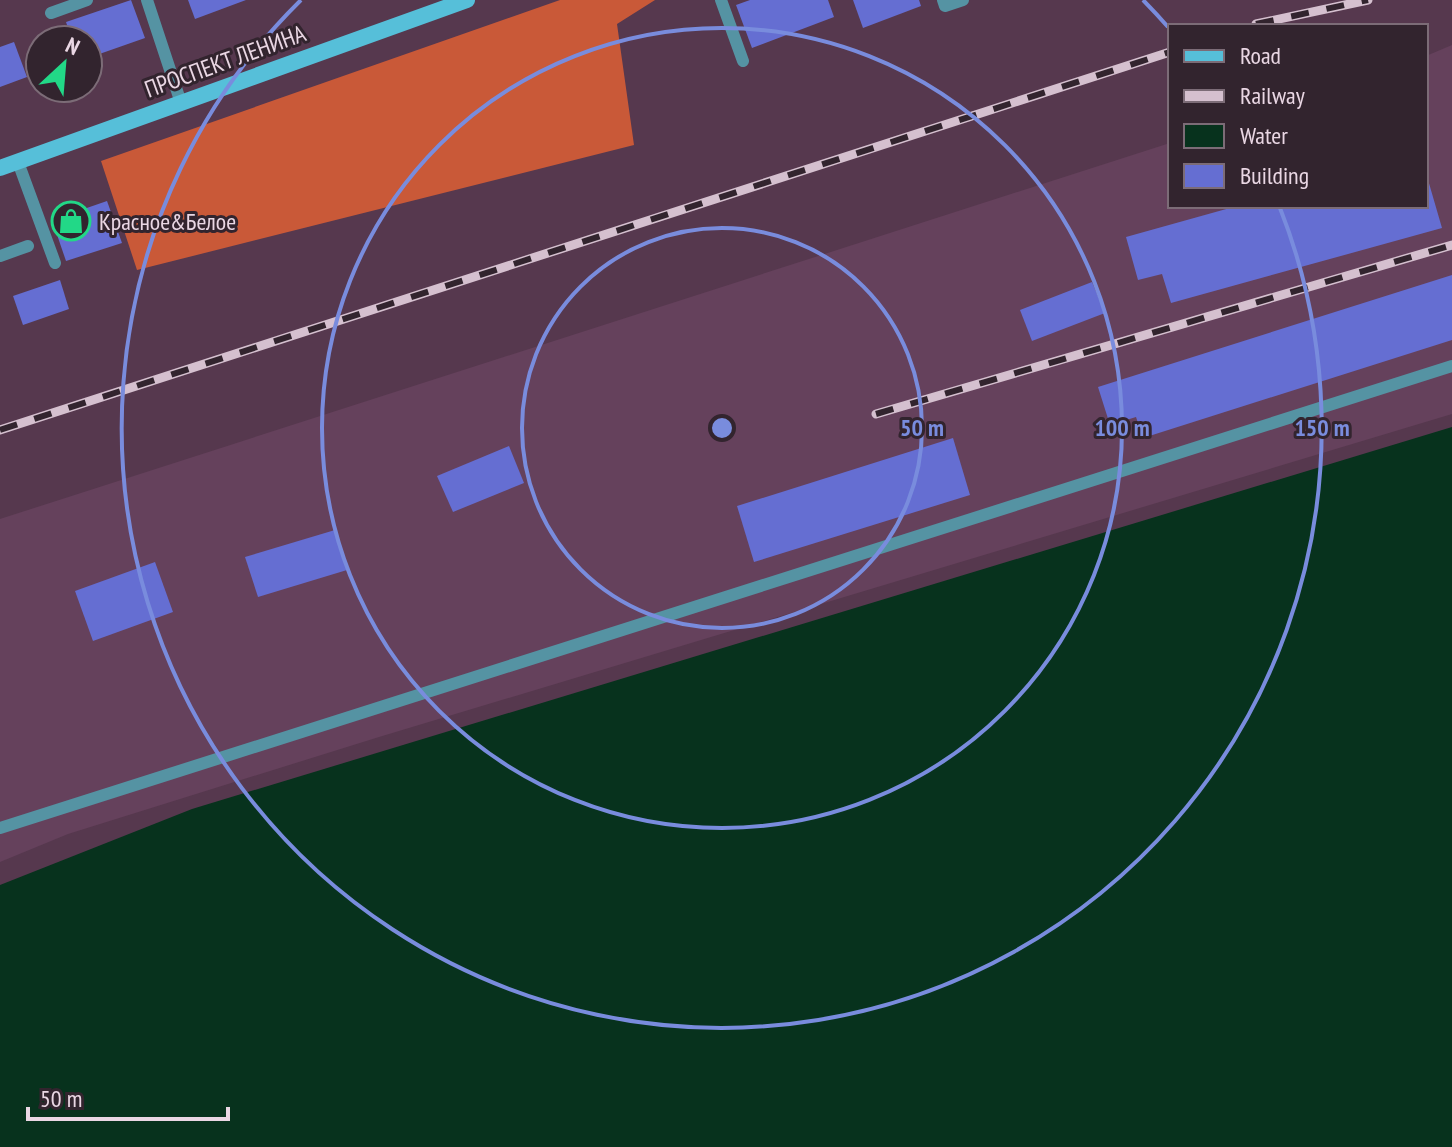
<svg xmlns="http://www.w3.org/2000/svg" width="1452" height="1147" viewBox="0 0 1452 1147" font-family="'PT Sans Narrow',sans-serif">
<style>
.built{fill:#65415c}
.forest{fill:#c95938}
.water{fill:#07321d}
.building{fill:#656ed2}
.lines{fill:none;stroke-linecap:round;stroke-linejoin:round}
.service{stroke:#5593a3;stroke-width:12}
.secondary{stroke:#56bfd9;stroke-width:16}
.rail-casing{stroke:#d5c0cf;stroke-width:9}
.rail{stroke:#32242e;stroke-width:6;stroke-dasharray:18;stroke-linecap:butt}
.ring{fill:none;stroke:#798cdd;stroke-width:4}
.labels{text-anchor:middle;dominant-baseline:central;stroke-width:6;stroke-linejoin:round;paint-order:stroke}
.street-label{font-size:24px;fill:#ead7e4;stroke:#32242e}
.poi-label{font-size:24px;fill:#ead7e4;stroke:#32242e;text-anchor:start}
.centre{fill:#798cdd;stroke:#32242e;stroke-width:4}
.ring-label{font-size:24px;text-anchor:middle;font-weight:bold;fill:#798cdd;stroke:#32242e;stroke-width:6;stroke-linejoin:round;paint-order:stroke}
</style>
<rect width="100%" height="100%" fill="#56384e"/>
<!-- built -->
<polygon class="built" points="1452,45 1452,414 379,737 68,834 0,862 0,519 1170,143 1170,206 1426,206 1426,56"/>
<!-- forest -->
<polygon class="forest" points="560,0 655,0 617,24 634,145 137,270 101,161"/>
<!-- water -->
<polygon class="water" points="1452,427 1452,1147 0,1147 0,885 192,809"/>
<!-- building -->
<g class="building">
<polygon points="131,0 145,38 88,58 88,40 72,40 66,22"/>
<polygon points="188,0 246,0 195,19"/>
<polygon points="750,0 828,0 834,17 752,48 736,5"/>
<polygon points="853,0 919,0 921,6 863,28"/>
<polygon points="14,42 27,77 0,87 0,47"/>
<polygon points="1426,173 1442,228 1171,303 1162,274 1138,280 1126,237 1237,206 1426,206"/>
<polygon points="107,201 122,243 66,261 52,220"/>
<polygon points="1452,275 1452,340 1143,438 1136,417 1110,425 1098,387"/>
<polygon points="60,280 69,309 23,325 13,296"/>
<polygon points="1092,282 1105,313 1032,341 1020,310"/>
<polygon points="953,438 970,495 754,562 737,506"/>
<polygon points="509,446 524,483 453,512 437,476"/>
<polygon points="335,530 347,570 258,597 245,557"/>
<polygon points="155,562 173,612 93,641 75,591"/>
</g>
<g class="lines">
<!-- service -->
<g class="service">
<polyline points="147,0 181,103"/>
<polyline points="721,0 743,61"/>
<polyline points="943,0 945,6 963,0"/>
<polyline points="51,13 87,0"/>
<polyline points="18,162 55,263"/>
<polyline points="0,256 28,246"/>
<polyline points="0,828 1452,366"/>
</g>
<!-- secondary -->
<polyline class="secondary" points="0,168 467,0"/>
<defs>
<g id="rail">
<polyline points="1256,24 1368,0"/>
<polyline points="876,414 1452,245"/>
<polyline points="0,430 1170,52"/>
</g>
</defs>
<!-- rail casing -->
<use href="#rail" class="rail-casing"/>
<!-- rail -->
<use href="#rail" class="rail"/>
</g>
<!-- distance rings -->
<g class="ring">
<circle cx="722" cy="428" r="200"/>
<circle cx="722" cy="428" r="400"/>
<path d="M1143 0A600 600 0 0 1 1168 27M1280 208A600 600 0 1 1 301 0"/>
</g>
<!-- icons -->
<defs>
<symbol id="shop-ring" viewBox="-11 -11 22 22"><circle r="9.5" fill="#32242e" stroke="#22d887" stroke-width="1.5"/><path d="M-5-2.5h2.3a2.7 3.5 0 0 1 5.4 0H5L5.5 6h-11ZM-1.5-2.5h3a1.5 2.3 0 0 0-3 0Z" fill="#22d887"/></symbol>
</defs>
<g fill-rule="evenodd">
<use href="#shop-ring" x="49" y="199" width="44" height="44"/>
</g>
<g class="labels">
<!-- street labels -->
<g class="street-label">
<text transform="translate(225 61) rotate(-20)">ПРОСПЕКТ ЛЕНИНА</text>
</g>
<!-- poi labels -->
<g class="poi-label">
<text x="99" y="221">Красное&amp;Белое</text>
</g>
</g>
<circle cx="722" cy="428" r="12" class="centre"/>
<g class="ring-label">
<text x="922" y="436">50 m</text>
<text x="1122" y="436">100 m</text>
<text x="1322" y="436">150 m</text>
</g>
<!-- legend -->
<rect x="1168" y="24" width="260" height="184" fill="#32242e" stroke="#7c6c77" stroke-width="2"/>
<rect x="1184" y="50" width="40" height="12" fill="#56bfd9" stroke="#7c6c77" stroke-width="2"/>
<text x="1240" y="64" font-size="24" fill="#ead7e4">Road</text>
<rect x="1184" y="90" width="40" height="12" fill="#d5c0cf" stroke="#7c6c77" stroke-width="2"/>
<text x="1240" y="104" font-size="24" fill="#ead7e4">Railway</text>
<rect x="1184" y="124" width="40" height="24" fill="#07321d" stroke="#7c6c77" stroke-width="2"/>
<text x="1240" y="144" font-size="24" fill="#ead7e4">Water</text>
<rect x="1184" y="164" width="40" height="24" fill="#656ed2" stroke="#7c6c77" stroke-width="2"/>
<text x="1240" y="184" font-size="24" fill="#ead7e4">Building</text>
<!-- north arrow -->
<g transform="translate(64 64) rotate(26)"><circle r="38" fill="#32242e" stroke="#7c6c77" stroke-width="2"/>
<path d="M0-6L14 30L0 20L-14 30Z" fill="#22d887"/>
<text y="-12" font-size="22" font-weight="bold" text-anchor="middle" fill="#ead7e4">N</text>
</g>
<!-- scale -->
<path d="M28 1107v12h200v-12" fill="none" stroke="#ead7e4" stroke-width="4"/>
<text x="40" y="1107" font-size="24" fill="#ead7e4" stroke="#32242e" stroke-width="6" paint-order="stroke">50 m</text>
</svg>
